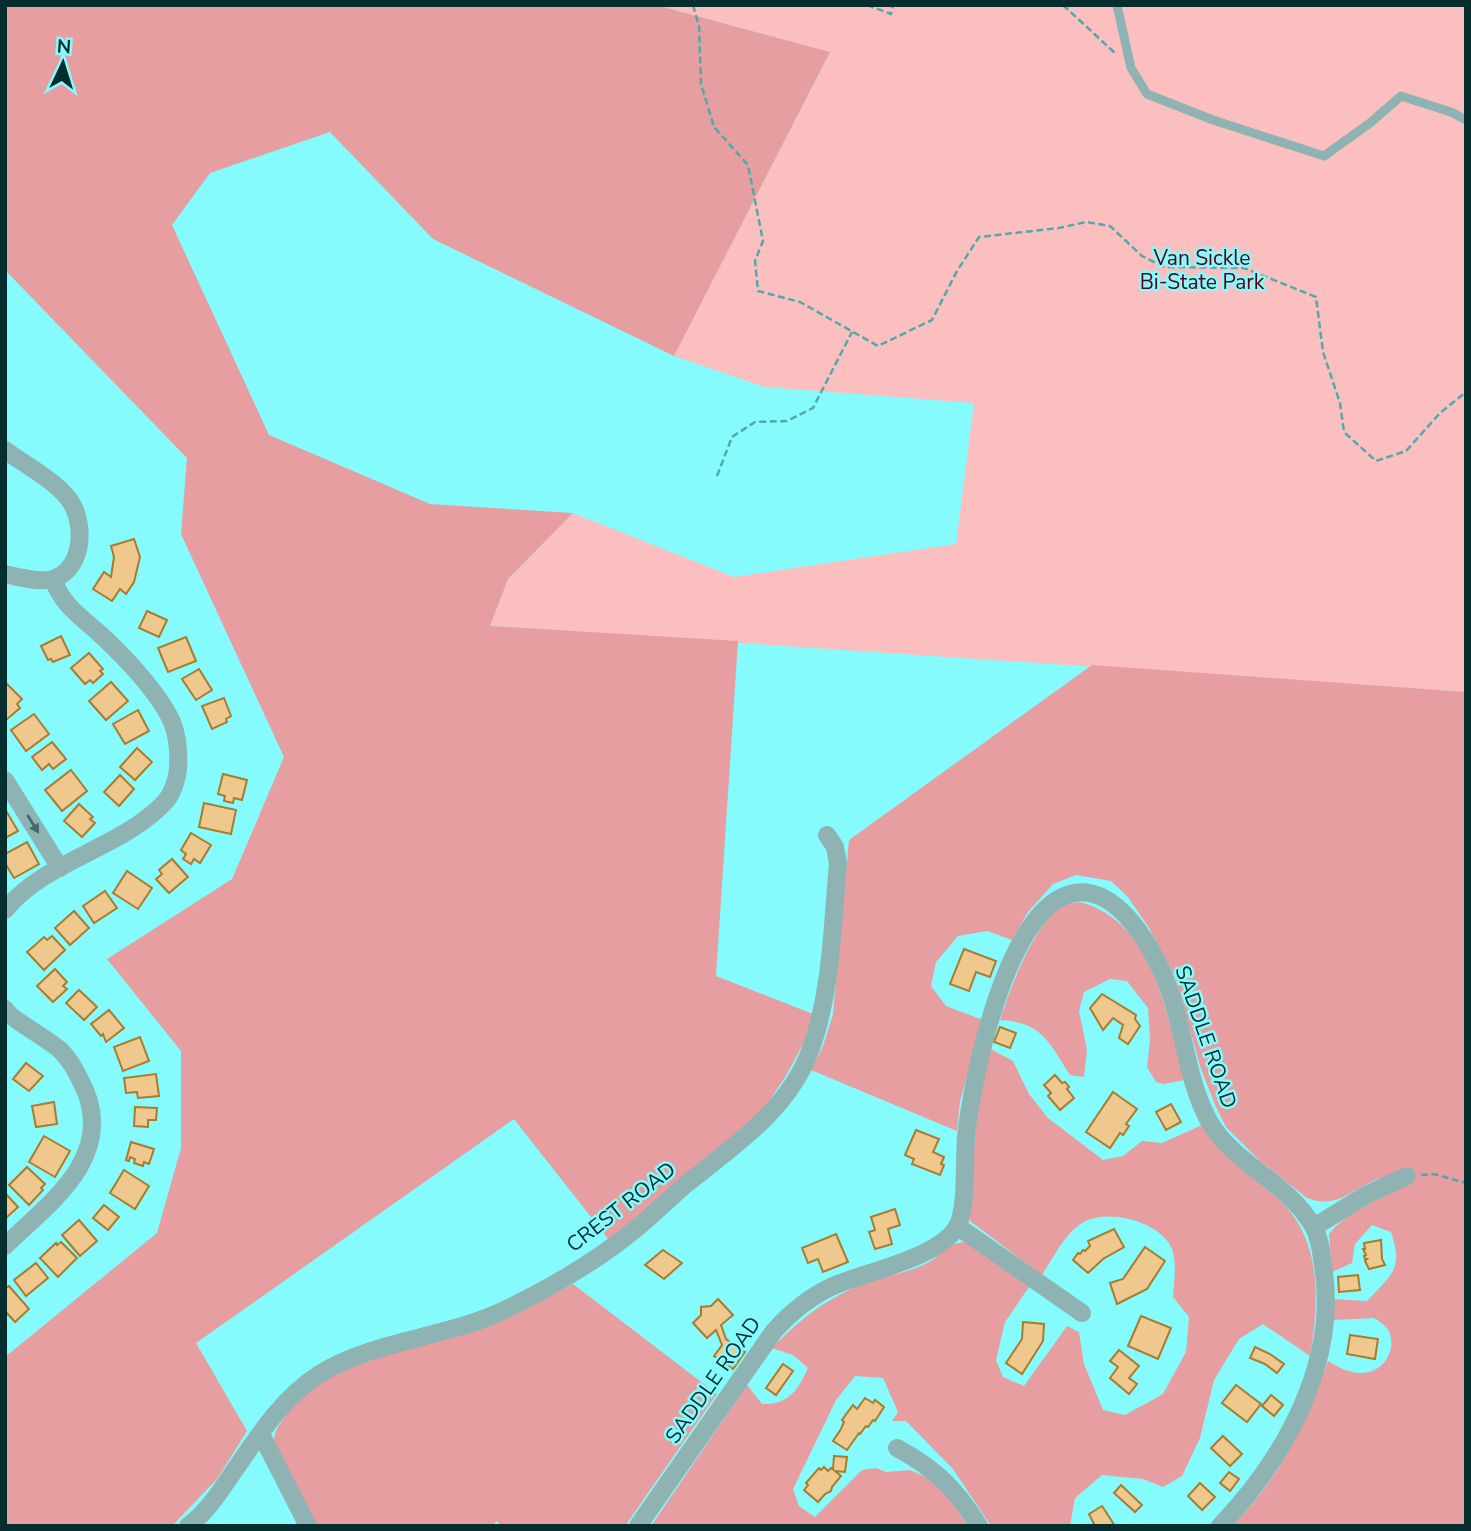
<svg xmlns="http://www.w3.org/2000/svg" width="1471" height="1531" viewBox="0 0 1471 1531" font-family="'Nunito Sans',sans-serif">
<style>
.green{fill:#fcbfc0}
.forest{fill:#e69ea0}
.building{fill:#efc88e;stroke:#a87c2f;stroke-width:2}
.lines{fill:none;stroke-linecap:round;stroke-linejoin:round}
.path{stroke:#52a8aa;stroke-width:2.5;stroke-dasharray:7 3.5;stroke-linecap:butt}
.lane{stroke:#8fb3b3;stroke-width:9}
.street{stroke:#8fb3b3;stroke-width:18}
.oneway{fill:#446a6a}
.labels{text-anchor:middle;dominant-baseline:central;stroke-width:5;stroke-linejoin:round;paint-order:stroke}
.park-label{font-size:21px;fill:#570013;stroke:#85fbfe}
.street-label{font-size:21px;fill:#062e2f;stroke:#85fbfe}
</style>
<rect width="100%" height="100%" fill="#85fbfe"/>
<!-- green -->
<polygon class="green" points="656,5 1466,5 1466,692 490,626 508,579 573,513 734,577 956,544 974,403 765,387 674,356 830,52"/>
<!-- forest -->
<g class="forest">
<polygon points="5,5 656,5 830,52 674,356 433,239 330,132 210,173 172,225 269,435 430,504 573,513 508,579 490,626 738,641 716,976 813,1014 804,1042 787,1074 766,1106 724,1145 609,1240 514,1119 196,1343 247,1431 217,1479 172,1526 5,1526 5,1357 157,1233 181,1148 181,1051 107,959 232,879 284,757 181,534 187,458 5,270"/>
<path d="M1092,665l374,27v834h-234c48,-48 74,-102 96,-165 11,7 27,15 41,11 18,-4 29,-28 18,-44 -3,-4 -9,-7 -13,-10l-40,2 -1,-21 34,2c24,-26 37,-31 24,-69l-19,-7 -17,19 -3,19 -20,9 -3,-38c14,-18 37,-29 58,-39l-6,-17c-30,10 -42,32 -74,20l-47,-37 -34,-34 -10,-20 -15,-38 -26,-92 -26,-49 -21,-31 -17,-16 -35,-6 -23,9 -25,28 -16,28 -25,-9 -29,5 -22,26 -5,24 15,20 37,14 -23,81 -3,30 -146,-61 12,-24 10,-32 16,-174z"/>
<path d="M1079,902c74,17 89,115 105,178l-20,4 -8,-2 -9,-15 3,-27 -2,-32 -21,-27 -17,-2 -26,13 -5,19 8,39 -3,27 -14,-2c-21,-33 -28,-53 -70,-55 9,-29 35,-99 63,-114 4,-3 11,-3 16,-4z"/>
<path d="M991,1049l22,12 16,33 19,24 55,42 20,-4 19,-15 20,2 40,-18c18,30 46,48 73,71 47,40 45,103 35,160l-47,-32 -24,15 -25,41 -14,58 -18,38 -19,11 -20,-8 -41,-4 -27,23 -5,28h-79l-38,-57 -47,-48h-14l6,-9 -15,-34 -28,-2 -19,24 -43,89 6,17 16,11 47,-47 14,-2 10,4 24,-2 18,8 20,18 20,30h-317l96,-141 15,19c27,1 36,-14 46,-36l-15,-13 -21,-7c31,-31 53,-49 94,-65 20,-8 44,-10 63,-21 14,-8 20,-20 37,-20l63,45 -24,35 -9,38 7,17 21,9 43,-60 12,6 5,32 19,46 22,5 38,-21 23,-42 3,-35 -16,-20c1,-14 4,-35 -1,-48 -11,-27 -61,-40 -86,-28 -20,9 -32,36 -44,54l-72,-54 -1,-12 9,-107z"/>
<path d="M573,1284l144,110 -92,132h-122l-7,-5 -3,5h-176l-43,-84c0,-12 6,-18 13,-28 44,-60 129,-61 194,-86 32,-12 62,-28 92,-44z"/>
</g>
<!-- building -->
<g class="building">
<polygon points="134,539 140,557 134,582 126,594 120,589 112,601 93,589 104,572 111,577 114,557 111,546"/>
<polygon points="147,611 167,620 159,637 139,628"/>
<polygon points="61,636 70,655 53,662 51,659 48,660 41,646"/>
<polygon points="186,637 196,661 168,672 158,648"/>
<polygon points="89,653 103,669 100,671 103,674 93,683 90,680 85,684 71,668"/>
<polygon points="199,669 212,690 196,700 182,679"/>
<polygon points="111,682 128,701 106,720 89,701"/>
<polygon points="7,684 22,699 17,704 20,708 6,720 5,687"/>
<polygon points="224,698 231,716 226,719 227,722 212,729 202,706"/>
<polygon points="138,710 149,731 125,744 113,724"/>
<polygon points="34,714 49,734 26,751 11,730"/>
<polygon points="52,742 66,759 53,769 49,764 42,770 32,757"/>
<polygon points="137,748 152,762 135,780 120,767"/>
<polygon points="71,770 87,791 62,811 45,790"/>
<polygon points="223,774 247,780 242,800 234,798 233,803 224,801 225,796 218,794"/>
<polygon points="120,775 134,789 119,806 104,792"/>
<polygon points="204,803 236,810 231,834 199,827"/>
<polygon points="79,804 93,817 90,819 95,823 82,837 64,821"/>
<polygon points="5,809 18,831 5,838"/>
<polygon points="191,833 211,845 200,863 194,859 191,864 183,859 186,854 181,850"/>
<polygon points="27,842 39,864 14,878 5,863 5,854"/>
<polygon points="172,859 188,877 169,893 156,879 162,874 159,870"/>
<polygon points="127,871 152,888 138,909 113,893"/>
<polygon points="105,891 117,908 94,923 83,906"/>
<polygon points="74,911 89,928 70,945 55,928"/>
<polygon points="52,936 65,950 44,970 27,952 44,937 47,940"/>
<polygon points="964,949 996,961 990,977 976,972 969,991 950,984"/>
<polygon points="55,969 67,982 63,986 67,989 53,1002 37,986"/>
<polygon points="79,990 97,1007 84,1020 66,1003"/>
<polygon points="1102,994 1136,1015 1135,1019 1140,1026 1128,1044 1119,1038 1123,1025 1113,1018 1103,1030 1090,1008"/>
<polygon points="109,1010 124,1028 106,1042 103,1034 101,1036 91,1024"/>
<polygon points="1000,1027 1016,1033 1010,1048 994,1042"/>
<polygon points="140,1037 149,1061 123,1071 114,1047"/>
<polygon points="26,1063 43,1076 29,1091 13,1079"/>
<polygon points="156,1074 159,1096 138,1098 137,1092 126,1093 124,1078"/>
<polygon points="1055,1075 1062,1083 1065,1082 1069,1087 1067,1089 1074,1098 1060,1110 1048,1096 1051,1093 1044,1085"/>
<polygon points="1113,1092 1137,1109 1126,1124 1129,1126 1123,1135 1120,1133 1110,1148 1086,1132"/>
<polygon points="54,1102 57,1124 36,1127 32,1106"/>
<polygon points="1171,1104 1181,1122 1166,1130 1156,1112"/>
<polygon points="135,1107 157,1108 156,1120 148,1120 148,1127 134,1126"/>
<polygon points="916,1130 939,1139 933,1152 944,1157 941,1164 944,1165 940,1175 912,1164 914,1159 905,1155"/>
<polygon points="44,1136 70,1151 55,1177 29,1162"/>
<polygon points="131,1142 154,1149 149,1164 144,1162 143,1166 134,1163 135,1159 130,1157 129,1161 126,1160"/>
<polygon points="27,1167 45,1184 41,1188 43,1190 29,1205 9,1185"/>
<polygon points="124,1170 149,1186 135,1209 110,1193"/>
<polygon points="5,1193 18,1207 5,1219"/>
<polygon points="104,1205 119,1217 108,1230 93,1218"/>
<polygon points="895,1209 900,1225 888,1229 892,1244 875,1249 869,1232 875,1230 871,1217"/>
<polygon points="79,1220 97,1241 80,1256 62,1235"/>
<polygon points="1114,1229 1124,1247 1103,1259 1088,1273 1073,1260 1078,1253 1080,1254 1083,1250 1085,1251 1090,1246 1088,1241"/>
<polygon points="836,1234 848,1262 823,1272 818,1259 808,1263 802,1248"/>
<polygon points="1381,1240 1382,1259 1385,1265 1369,1269 1365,1261 1367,1259 1365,1259 1364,1256 1366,1255 1363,1249 1365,1249 1364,1243"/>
<polygon points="61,1242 77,1258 58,1277 40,1258 56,1243 57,1245"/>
<polygon points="1145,1247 1165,1261 1147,1289 1117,1304 1110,1283 1123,1279"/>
<polygon points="663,1250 682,1263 664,1279 645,1265"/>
<polygon points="36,1263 48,1278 26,1296 14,1280"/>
<polygon points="1358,1275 1360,1290 1339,1292 1338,1277"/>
<polygon points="9,1286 29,1309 15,1322 5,1311 5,1289"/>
<polygon points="718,1299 733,1315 721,1325 726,1339 745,1352 733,1369 714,1356 722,1345 716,1330 707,1338 693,1323 701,1315 701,1307 711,1306"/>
<polygon points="1141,1316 1171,1328 1158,1359 1128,1346"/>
<polygon points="1023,1322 1044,1324 1043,1341 1022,1374 1006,1363 1022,1339"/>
<polygon points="1350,1335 1378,1339 1375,1359 1347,1354"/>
<polygon points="1255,1347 1270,1354 1284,1364 1277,1373 1265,1364 1250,1358"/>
<polygon points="1119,1350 1139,1366 1129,1378 1137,1384 1129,1394 1110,1378 1118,1367 1110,1361"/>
<polygon points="783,1364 793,1371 776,1395 766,1388"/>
<polygon points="1236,1385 1261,1404 1247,1422 1222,1403"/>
<polygon points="1271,1395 1283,1405 1274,1416 1262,1406"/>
<polygon points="865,1398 873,1403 875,1400 884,1407 875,1421 873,1420 868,1427 866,1426 860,1434 859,1433 847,1450 833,1441 841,1429 844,1422 842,1420 853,1405 857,1409"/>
<polygon points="1223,1436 1242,1454 1230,1466 1211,1448"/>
<polygon points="834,1456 847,1457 845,1472 835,1471 841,1476 832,1487 831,1491 825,1494 818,1502 804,1490 808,1485 806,1483 819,1468 821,1470 824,1467 828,1471 831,1468 833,1469"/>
<polygon points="1229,1472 1239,1479 1230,1491 1220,1483"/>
<polygon points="1200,1483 1215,1497 1202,1510 1188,1496"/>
<polygon points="1121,1485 1142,1505 1135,1512 1114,1493"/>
<polygon points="1102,1506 1115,1526 1095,1526 1089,1514"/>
</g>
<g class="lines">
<!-- path -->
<g class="path">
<polyline points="693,5 699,26 701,84 714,127 748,165 763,241 755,261 758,291 800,302 878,346 932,320 957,271 979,237 1059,228 1086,222 1110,226 1142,256 1164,267 1244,268 1316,297 1323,352 1340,403 1344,432 1376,461 1406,451 1440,413 1466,392"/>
<polyline points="867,5 891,14 893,5"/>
<polyline points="1063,5 1116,54"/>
<polyline points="717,476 732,437 755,422 787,421 813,408 852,332"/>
<polyline points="1421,1175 1434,1174 1466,1183"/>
</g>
<!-- lane -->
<polyline class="lane" points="1117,5 1131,68 1147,94 1213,120 1324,156 1370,123 1401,96 1451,112 1466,120"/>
<!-- street -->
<g class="street">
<path d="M5,450c20,15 55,33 67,54 13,23 11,65 -19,75 -13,4 -35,-2 -48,-5"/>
<polyline points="5,780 60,868"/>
<path d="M5,910c41,-50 115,-61 159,-107 8,-8 13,-23 14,-34 1,-16 0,-32 -6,-47 -13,-29 -48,-66 -71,-87 -20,-18 -39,-30 -48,-56"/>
<path d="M5,1009l5,6c15,12 34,22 49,34 12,11 19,26 26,41 29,69 -37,114 -80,156"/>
<polyline points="957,1226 1082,1313"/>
<polyline points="1314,1227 1366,1195 1407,1176"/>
<polyline points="261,1434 308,1526"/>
<path d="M897,1448c39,21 59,41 82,78"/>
<path d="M188,1526c19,-14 31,-33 44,-52 25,-36 49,-75 86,-99 50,-33 124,-37 180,-62 49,-23 98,-51 140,-86 16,-13 31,-28 47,-42 47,-38 103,-74 125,-134 22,-59 22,-125 28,-187l-3,-17 -8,-12"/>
<path d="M638,1526l136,-195c17,-19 35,-34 59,-45 32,-14 109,-29 125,-61 9,-19 6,-65 8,-88 6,-58 39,-220 101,-242 49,-18 90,59 103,97 15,42 17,89 39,129 25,44 79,61 104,105 7,11 8,26 10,39 16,97 -38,193 -103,261"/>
</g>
</g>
<!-- one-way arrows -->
<defs><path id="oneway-solid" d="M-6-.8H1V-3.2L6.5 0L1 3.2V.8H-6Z" transform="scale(1.75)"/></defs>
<use class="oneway" href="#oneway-solid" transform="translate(33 824) rotate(58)"/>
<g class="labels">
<!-- park labels -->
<g class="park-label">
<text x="1202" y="258">Van Sickle<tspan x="1202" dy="24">Bi-State Park</tspan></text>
</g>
<!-- street labels -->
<g class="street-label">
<text transform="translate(1206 1037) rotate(71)">SADDLE ROAD</text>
<text transform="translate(621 1207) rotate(-38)">CREST ROAD</text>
<text transform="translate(713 1380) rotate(-55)">SADDLE ROAD</text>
</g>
</g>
<!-- border -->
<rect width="1471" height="1531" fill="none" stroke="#062e2f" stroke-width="14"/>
<!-- north arrow -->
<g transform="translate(63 63) rotate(4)" stroke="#85fbfe" stroke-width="5" paint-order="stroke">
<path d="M0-5L12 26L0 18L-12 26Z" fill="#062e2f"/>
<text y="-10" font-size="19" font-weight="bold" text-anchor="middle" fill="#062e2f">N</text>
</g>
</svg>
